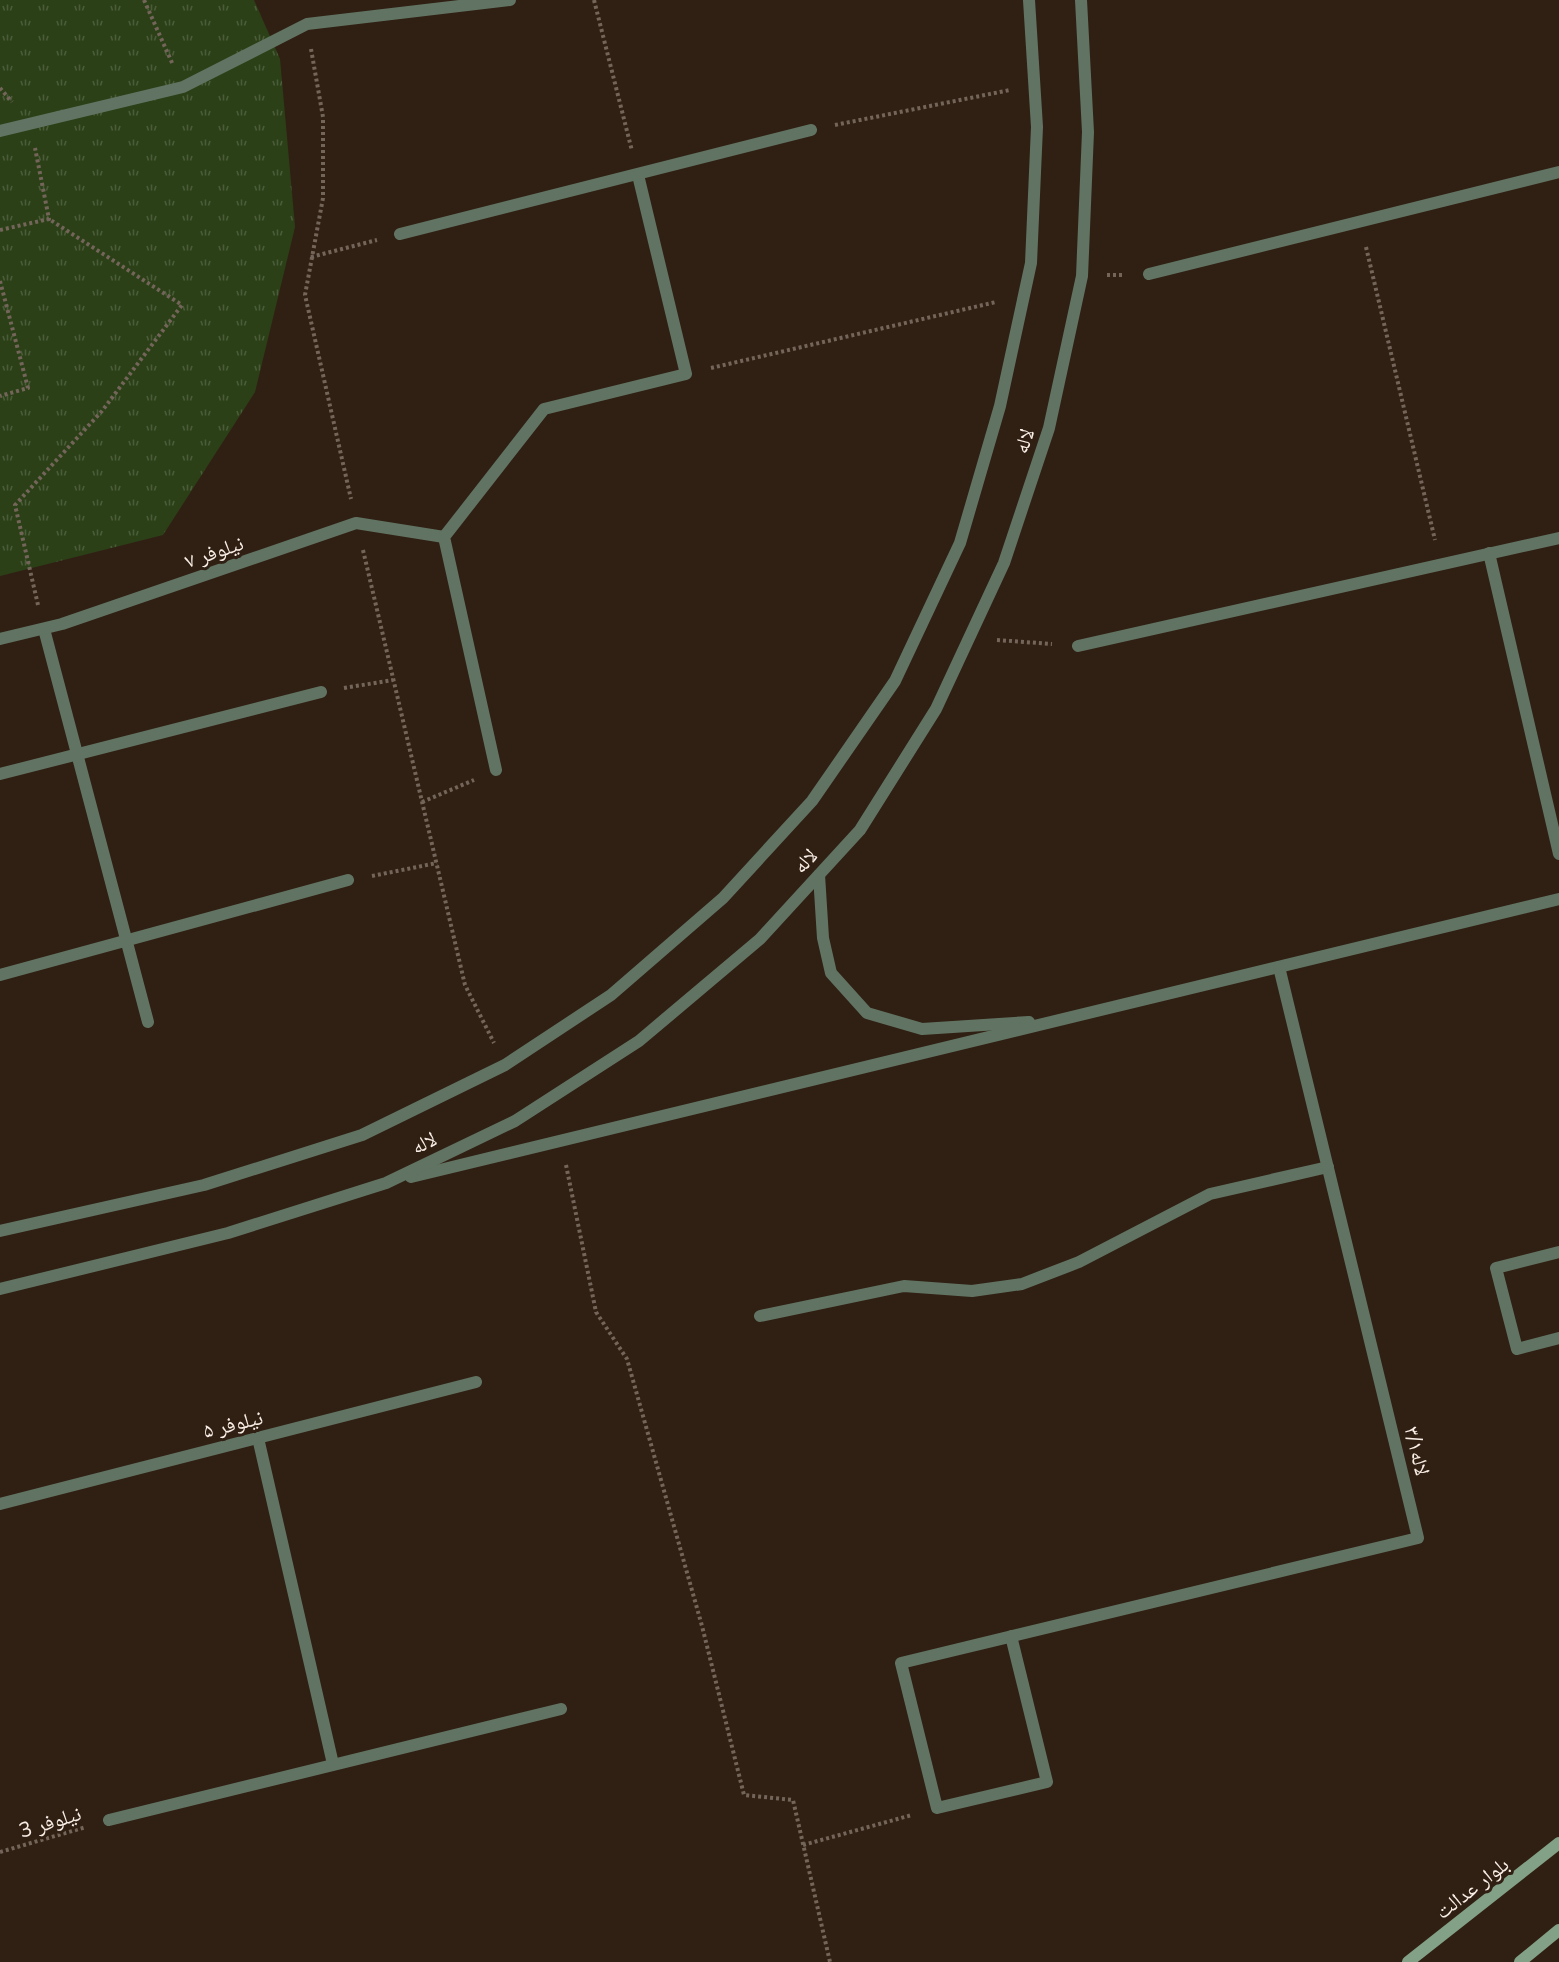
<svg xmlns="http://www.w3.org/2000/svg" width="1559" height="1962" viewBox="0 0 1559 1962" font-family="'Nunito Sans','Noto Naskh Arabic',sans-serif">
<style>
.park{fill:url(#park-tufts)}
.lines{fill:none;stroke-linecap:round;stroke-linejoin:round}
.path{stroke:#74655a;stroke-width:4;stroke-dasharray:3 3;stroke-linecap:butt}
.pedestrian{stroke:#617463;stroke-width:12}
.minor{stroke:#617463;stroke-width:12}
.secondary{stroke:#83a186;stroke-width:12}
.labels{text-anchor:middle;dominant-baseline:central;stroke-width:6;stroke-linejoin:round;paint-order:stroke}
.street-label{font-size:21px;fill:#f9eee6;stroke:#302013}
</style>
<defs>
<pattern id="park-tufts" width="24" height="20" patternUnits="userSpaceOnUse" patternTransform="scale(1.5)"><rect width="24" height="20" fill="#2b4017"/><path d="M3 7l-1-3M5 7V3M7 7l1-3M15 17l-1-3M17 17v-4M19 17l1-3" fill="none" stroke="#4a5c39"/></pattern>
</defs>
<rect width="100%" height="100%" fill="#302013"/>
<!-- park -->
<polygon class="park" points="0,0 254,0 280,59 295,227 255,392 163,535 0,576"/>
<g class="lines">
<!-- path -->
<g class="path">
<polyline points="144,0 173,65"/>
<polyline points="594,0 632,151"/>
<polyline points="311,49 323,117 323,198 305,295 351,499"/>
<polyline points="0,88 12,102"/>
<polyline points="835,125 1010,90"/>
<polyline points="0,230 49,219 35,148"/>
<polyline points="1366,247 1435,540"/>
<polyline points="311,257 377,240"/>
<polyline points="1107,275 1123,275"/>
<polyline points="0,281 28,388 0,396"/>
<polyline points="711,368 996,302"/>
<polyline points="363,550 465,985 494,1043"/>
<polyline points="38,605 15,505 102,411 182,305 49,219"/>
<polyline points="997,640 1052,644"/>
<polyline points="344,688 393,680"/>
<polyline points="422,802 474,780"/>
<polyline points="372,876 437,863"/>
<polyline points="566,1165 596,1312 627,1359 702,1626 744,1795 793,1800 830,1962"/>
<polyline points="803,1845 912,1815"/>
<polyline points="0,1852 86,1827"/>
</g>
<!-- pedestrian -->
<polyline class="pedestrian" points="0,131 183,87 307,24 510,0"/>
<!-- minor -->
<g class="minor">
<polyline points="400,234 811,130"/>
<polyline points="1149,274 1559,172"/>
<polyline points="1489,553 1559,854"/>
<polyline points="44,629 148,1022"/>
<polyline points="0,639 62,624 356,523 444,537"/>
<polyline points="1078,646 1559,538"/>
<polyline points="496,770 444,537 544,409 686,374 638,175"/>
<polyline points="0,774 321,692"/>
<polyline points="819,875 823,938 831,973 867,1013 922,1029 1029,1022"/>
<polyline points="0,975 348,880"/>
<polyline points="411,1177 1559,899"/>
<polyline points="0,1231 204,1185 362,1135 505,1065 611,995 723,898 812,801 895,681 960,543 1000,406 1031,263 1037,127 1029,0"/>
<polyline points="1559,1252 1496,1268 1517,1349 1559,1338"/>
<polyline points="0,1289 228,1233 386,1183 515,1121 639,1041 760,939 860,830 936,709 1004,563 1049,428 1082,276 1088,132 1081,0"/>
<polyline points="760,1316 904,1286 972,1291 1022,1284 1079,1262 1210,1194 1328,1167"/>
<polyline points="258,1438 333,1764"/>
<polyline points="0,1504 476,1382"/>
<polyline points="1011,1636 1047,1782 937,1808 901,1663 1418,1538 1279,967"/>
<polyline points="109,1820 561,1709"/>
</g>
<!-- secondary -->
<g class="secondary">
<polyline points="1408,1962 1559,1843"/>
<polyline points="1520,1962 1559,1930"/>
</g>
</g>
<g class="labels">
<!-- street labels -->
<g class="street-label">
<text transform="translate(1024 441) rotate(-72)">لاله</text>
<text transform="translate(214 552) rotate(-19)">نیلوفر ۷</text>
<text transform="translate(805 861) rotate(-47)">لاله</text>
<text transform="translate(424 1143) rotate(-26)">لاله</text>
<text transform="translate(233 1424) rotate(-14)">نیلوفر ۵</text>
<text transform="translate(1417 1451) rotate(76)">لاله۳/۱</text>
<text transform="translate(50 1822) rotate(-17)">نیلوفر 3</text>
<text transform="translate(1472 1888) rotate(-38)">بلوار عدالت</text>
</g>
</g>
</svg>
